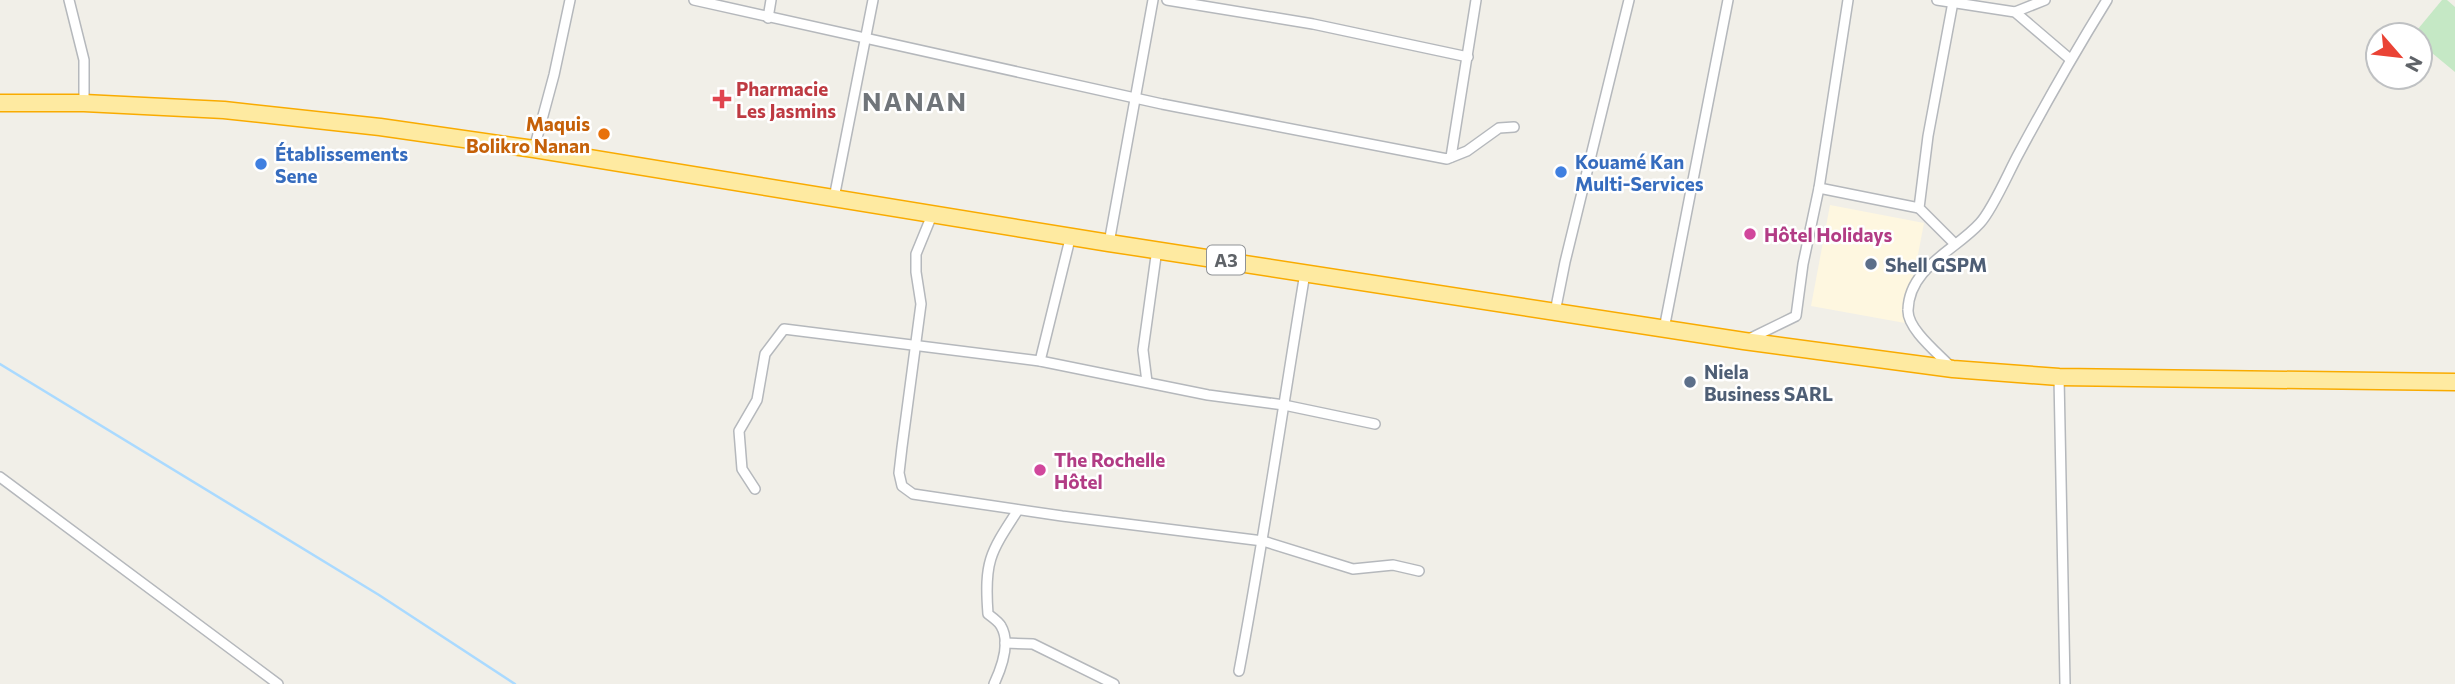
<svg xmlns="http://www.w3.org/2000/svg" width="2455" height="684" viewBox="0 0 2455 684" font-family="Commissioner,sans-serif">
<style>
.commercial{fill:#fef7e0}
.green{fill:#c5e8c5}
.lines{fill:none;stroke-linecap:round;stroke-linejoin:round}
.stream{stroke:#aadaff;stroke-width:2.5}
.minor-casing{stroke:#b5b8bc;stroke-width:12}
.trunk-casing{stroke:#f9ab00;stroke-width:19}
.minor{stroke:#fff;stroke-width:9}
.trunk{stroke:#feeaa1;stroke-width:16}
.health-dot{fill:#e0444e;stroke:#fff;stroke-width:2.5}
.food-dot{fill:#e8710a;stroke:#fff;stroke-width:2.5}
.shop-dot{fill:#3f7fe0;stroke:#fff;stroke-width:2.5}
.hotel-dot{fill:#d1479c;stroke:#fff;stroke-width:2.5}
.service-dot{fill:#5c6f8a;stroke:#fff;stroke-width:2.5}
.labels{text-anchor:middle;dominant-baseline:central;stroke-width:5;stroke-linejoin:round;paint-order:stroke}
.shield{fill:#fff;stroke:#8f9295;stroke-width:2}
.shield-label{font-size:18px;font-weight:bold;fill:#5f6368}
.health-label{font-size:19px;font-weight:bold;fill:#be3a42;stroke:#fff;text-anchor:start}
.food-label{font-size:19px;font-weight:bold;fill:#c56008;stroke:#fff;text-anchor:end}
.shop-label{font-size:19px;font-weight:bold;fill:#366cbe;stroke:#fff;text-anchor:start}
.hotel-label{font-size:19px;font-weight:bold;fill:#b23c85;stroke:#fff;text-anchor:start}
.service-label{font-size:19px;font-weight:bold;fill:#4e5e75;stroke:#fff;text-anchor:start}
.district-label{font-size:26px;font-weight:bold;letter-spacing:2px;fill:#70757a;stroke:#fff}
</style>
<rect width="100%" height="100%" fill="#f1efe8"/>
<!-- commercial -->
<polygon class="commercial" points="1830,205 1924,223 1905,323 1811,306"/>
<!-- green -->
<polygon class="green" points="2442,0 2447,0 2455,7 2455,72 2420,43 2420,35 2413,35"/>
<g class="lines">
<!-- stream -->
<polyline class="stream" points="0,364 379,595 515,684"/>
<defs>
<g id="minor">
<polyline points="69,0 84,60 84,103"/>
<polyline points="694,0 1162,104 1447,159 1467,151 1499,128 1514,127"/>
<polyline points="1167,0 1313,24 1468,57"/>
<polyline points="1937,0 2015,12 2070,59"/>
<polyline points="1953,2 1928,136 1919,208 1955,244"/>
<polyline points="2015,12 2045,0"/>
<polyline points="768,18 771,0"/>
<polyline points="534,149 554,75 570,0"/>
<polyline points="1451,157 1476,0"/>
<polyline points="1819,188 1919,208"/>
<polyline points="834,198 873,0"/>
<polyline points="932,215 916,254 916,272 921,304 902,447 899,473 902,486 913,494 1062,516 1263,541 1353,569 1393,565 1419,571"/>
<polyline points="1109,243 1153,0"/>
<polyline points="1555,312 1565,262 1629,0"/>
<polyline points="1664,329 1728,0"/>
<polyline points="1749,339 1796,316 1803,264 1819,188 1848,0"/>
<polyline points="1040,361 1071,235"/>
<path d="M1952,368c-13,-14 -45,-39 -44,-58 1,-43 48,-60 72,-87 13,-14 29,-52 39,-70 28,-52 57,-103 88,-153"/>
<polyline points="2059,377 2065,684"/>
<polyline points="1147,382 1143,350 1157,249"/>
<polyline points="0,477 278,684"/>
<polyline points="755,489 742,469 739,431 757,400 765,354 784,329 1040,361 1208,395 1284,405 1375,424"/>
<polyline points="1005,643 1033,644 1114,684"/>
<path d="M1239,671c25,-132 44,-265 66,-398"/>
<path d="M994,684c7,-15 17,-41 7,-58 -2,-4 -9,-9 -13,-12 -4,-53 2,-61 30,-104"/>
</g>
<polyline id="trunk" points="0,103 84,103 224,110 380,127 534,149 1109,243 1744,341 1953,369 2059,377 2455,382"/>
</defs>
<!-- minor casing -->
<use href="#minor" class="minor-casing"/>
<!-- trunk casing -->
<use href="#trunk" class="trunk-casing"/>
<!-- minor -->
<use href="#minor" class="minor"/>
<!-- trunk -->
<use href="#trunk" class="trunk"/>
</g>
<!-- markers -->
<path class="health-dot" d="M718.5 88.5h7v7h7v7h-7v7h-7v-7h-7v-7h7z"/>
<circle class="food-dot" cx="604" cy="134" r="7"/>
<g class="shop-dot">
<circle cx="261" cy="164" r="7"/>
<circle cx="1561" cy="172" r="7"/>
</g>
<g class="hotel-dot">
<circle cx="1750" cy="234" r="7"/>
<circle cx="1040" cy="470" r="7"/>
</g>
<g class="service-dot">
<circle cx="1871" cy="264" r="7"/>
<circle cx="1690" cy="382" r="7"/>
</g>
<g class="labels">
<!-- shield labels -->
<rect class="shield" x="1207" y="245.5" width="38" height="29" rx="5"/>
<g class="shield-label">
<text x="1226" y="260">A3</text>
</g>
<!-- health labels -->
<g class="health-label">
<text x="736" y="88">Pharmacie<tspan x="736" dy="22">Les Jasmins</tspan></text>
</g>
<!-- food labels -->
<g class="food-label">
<text x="590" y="123">Maquis<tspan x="590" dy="22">Bolikro Nanan</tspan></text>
</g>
<!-- shop labels -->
<g class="shop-label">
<text x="275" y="153">Établissements<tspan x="275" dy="22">Sene</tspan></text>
<text x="1575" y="161">Kouamé Kan<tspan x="1575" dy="22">Multi-Services</tspan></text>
</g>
<!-- hotel labels -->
<g class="hotel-label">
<text x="1764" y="234">Hôtel Holidays</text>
<text x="1054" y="459">The Rochelle<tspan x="1054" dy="22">Hôtel</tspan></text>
</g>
<!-- service labels -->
<g class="service-label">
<text x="1885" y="264">Shell GSPM</text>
<text x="1704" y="371">Niela<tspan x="1704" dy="22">Business SARL</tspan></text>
</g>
<!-- district labels -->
<g class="district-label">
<text x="915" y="100">NANAN</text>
</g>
</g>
<!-- north arrow -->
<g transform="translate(2399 56) rotate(118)"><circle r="33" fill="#ffffff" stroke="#bfc1c3" stroke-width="2"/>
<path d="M0-5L12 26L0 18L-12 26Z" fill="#ea4335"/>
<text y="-10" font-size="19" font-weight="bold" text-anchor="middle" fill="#5f6368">N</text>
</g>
</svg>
